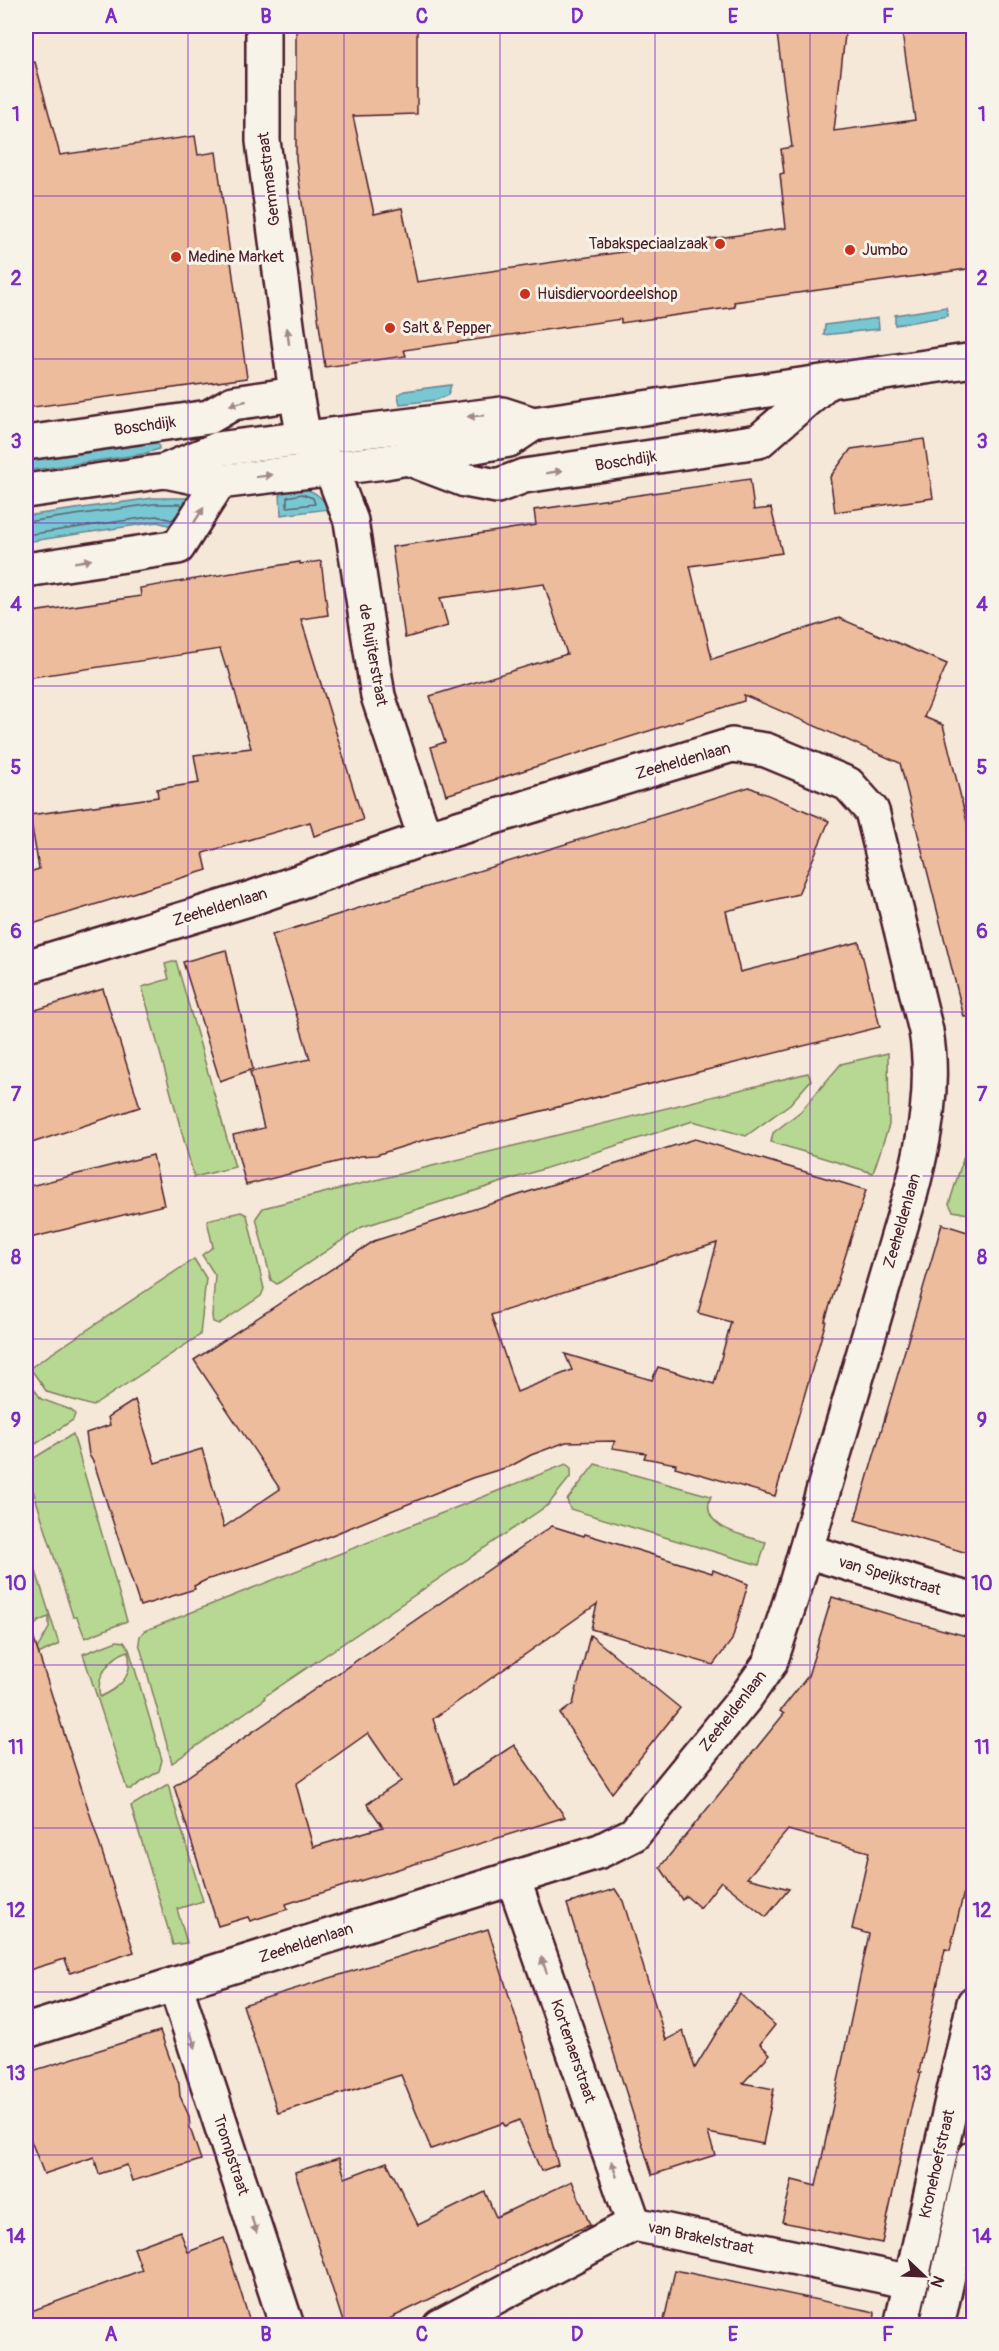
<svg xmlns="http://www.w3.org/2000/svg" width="999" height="2351" viewBox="0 0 999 2351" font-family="Pangolin,sans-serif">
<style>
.green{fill:#b7d892;stroke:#807c5e;stroke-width:1.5;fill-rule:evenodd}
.water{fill:#78c8d3;stroke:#668490;stroke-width:1.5}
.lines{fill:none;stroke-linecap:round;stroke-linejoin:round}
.shore{stroke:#5c636e;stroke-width:1.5}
.building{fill:#ecbc9d;stroke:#4a1f2b;stroke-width:1.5;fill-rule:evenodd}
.street-casing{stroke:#4a1f2b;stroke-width:38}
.secondary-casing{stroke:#4a1f2b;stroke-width:38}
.primary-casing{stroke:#4a1f2b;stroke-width:38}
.street{stroke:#f7f3e8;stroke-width:33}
.secondary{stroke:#f7f3e8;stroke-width:33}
.primary{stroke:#f7f3e8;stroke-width:33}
.oneway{fill:#a0898a}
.grid{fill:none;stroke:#7b2cbf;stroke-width:1.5;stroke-opacity:0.55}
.poi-dot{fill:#c8321e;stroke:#f7f3e8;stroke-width:2}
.labels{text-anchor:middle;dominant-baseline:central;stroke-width:6;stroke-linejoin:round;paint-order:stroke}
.street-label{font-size:16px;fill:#4a1f2b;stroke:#f7f3e8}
.poi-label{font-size:16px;fill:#4a1f2b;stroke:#f7f3e8;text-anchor:start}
.neatline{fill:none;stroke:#7b2cbf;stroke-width:2}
.grid-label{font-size:20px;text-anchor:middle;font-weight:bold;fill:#7b2cbf}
</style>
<rect width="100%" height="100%" fill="#f5e8d9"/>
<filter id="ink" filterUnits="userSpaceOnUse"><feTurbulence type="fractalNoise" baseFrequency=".0167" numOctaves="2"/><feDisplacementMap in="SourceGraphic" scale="12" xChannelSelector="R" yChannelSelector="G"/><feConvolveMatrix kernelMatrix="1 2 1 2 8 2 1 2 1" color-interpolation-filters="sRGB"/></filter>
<g filter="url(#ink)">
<!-- green -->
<g class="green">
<polygon points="176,961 235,1167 194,1177 142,987 169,979 165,964"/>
<polygon points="888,1053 889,1125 873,1173 771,1142 773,1133 801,1111 841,1064"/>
<polygon points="808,1073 811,1080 790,1104 746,1136 693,1121 362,1227 277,1284 271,1280 256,1218 263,1208"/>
<polygon points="973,1134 973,1211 968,1214 953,1211 949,1204 970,1137"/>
<polygon points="241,1212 247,1215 264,1289 261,1296 219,1324 213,1322 212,1316 215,1275 202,1255 213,1247 207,1220"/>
<polygon points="194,1259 206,1278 200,1335 93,1406 47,1392 30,1368"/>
<polygon points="26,1377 41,1399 71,1410 75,1414 73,1420 34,1445 26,1448"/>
<polygon points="73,1434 127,1621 85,1638 77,1617 73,1617 26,1468 26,1463"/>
<polygon points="566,1464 571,1468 571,1476 548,1505 264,1697 265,1699 172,1763 139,1643 140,1636 144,1631"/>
<path d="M595,1464l116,32c-14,32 35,40 55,46l-7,23 -189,-56 -3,-9z"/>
<path d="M34,1565l25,79 -33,16v-92zM49,1617v11l-12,21 -9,-12c5,-11 9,-17 21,-20z"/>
<path d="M117,1641l7,1 5,7 33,111 -3,11 -28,18h-4l-1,-3 -43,-132zM128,1651c6,25 -7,36 -28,46 -5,-20 10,-40 28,-46z"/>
<polygon points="168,1784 203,1901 177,1909 187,1943 173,1945 131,1806"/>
</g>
<!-- water -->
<g class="water">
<polygon points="946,307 948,316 895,325 895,315"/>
<polygon points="878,318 879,329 824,335 825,325"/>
<polygon points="451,385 448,395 436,400 400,404 398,395 404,391"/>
<polygon points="158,438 159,449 143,454 26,471 26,457"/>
<path d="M302,488c14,4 20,9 27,21l-48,6 -1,-24z"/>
<polygon points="153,498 194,498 175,527 157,522 26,542 26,516"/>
</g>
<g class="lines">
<!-- shore -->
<g class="shore">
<polygon points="302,494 313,498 315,504 287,507 287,497"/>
<polyline points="26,522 153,504 180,504 182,506"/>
<polyline points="26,535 156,516 172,520 176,516"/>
</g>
</g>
<!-- building -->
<g class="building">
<polygon points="296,26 417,26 417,114 353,116 374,214 402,208 417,282 786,228 780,174 784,173 781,149 792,147 776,26 846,26 834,131 915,120 901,26 974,26 974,268 734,302 735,307 656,318 621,323 621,319 404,350 406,356 325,367 296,159"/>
<polygon points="35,62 60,155 195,136 198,155 216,152 247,378 26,408 26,63"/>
<polygon points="924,439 933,498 835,512 830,477 851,449"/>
<polygon points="750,479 754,510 771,508 782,553 690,566 712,659 839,618 947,664 924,717 943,725 974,850 974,1016 964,1017 900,763 744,695 744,701 446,795 431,747 445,742 430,696 567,654 544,584 440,598 448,626 405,638 392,547 536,525 534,510"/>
<polygon points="321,561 328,615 301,619 363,820 314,836 310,822 203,853 207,870 26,926 26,873 39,869 30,815 158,797 157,789 199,783 194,755 251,748 228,667 226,668 220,649 26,678 26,613 141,596 140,588 300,562 300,564"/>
<polygon points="749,787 829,821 798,894 726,911 740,972 859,942 880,1027 421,1141 376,1155 360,1156 246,1185 233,1135 264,1128 250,1072 310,1059 272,935"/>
<polygon points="226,950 253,1069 220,1081 183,962"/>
<polygon points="103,989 140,1107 26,1145 26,1098 32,1096 26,1075 26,1013"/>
<path d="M695,1139l171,51 -41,131h1l-51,175 -100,-29 1,-3 -32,-6 2,-5 -34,-5 3,-7 -49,1 -35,13 -20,11 -39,12 -140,57 -75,29 -51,16 -12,6 1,3 -55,17 -46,-143 -5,-8 -3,-22 24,-8 -2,-8 27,-17 20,63 47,-14 22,78 56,-38 -86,-129 180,-119zM717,1243l-19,70 33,9 -17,62 -56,-17 -6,13 -87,-26 7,16 -55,22 -26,-77z"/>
<polygon points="153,1155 164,1205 26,1239 26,1187"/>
<polygon points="942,1224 974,1234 974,1555 855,1520"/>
<path d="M552,1526l32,10 1,-2 127,39 1,-3 35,14 -16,56 -19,25 -122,-36 6,-25 -164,115 21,65 60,-39 51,72 -279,87 2,5 -38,12 -2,-4 -30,9 -44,-140zM368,1733l33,48 -34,23 16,23 -70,20 -17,-63z"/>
<polygon points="832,1597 895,1616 895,1617 974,1638 974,1850 950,1950 945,1949 919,2072 921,2073 912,2104 882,2243 782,2222 792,2180 816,2186 869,1934 852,1929 869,1852 788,1830 747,1878 789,1889 766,1917 721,1881 700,1908 686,1896 682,1900 660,1867 784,1714 780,1711 808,1676"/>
<polygon points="31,1630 134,1952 70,1973 65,1959 26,1971 26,1631"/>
<polygon points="590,1635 680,1708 612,1793 560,1714 573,1704"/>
<polygon points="615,1889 623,1901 666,2040 683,2031 695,2068 740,1994 775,2025 760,2044 770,2054 743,2083 774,2089 763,2144 708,2133 715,2155 652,2175 567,1904"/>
<polygon points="488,1929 533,2072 558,2165 541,2171 519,2120 505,2126 503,2123 431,2149 401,2075 278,2113 243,2005"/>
<polygon points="160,2031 179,2084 180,2096 189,2116 190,2128 201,2160 132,2181 127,2165 99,2174 94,2157 44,2174 26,2128 26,2073"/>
<polygon points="339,2158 345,2178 387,2162 418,2225 485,2192 496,2217 572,2181 590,2225 536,2247 377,2325 344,2325 295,2172"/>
<polygon points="180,2231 188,2252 224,2238 251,2325 26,2325 26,2313 142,2270 134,2248"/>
<polygon points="675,2270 875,2312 874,2325 663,2325"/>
</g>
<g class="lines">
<defs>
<g id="street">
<polyline points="263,26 263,141 296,394 304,438 331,469 351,521 378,696 425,838"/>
<polyline points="26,443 209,417 233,403 296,394"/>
<polyline points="410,459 465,480 497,486 524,476 759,441 827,382"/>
<polyline points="26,570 178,547 219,482"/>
<path d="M26,967l226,-69 173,-60 307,-93 34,5 82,34 24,27 54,220c9,54 -1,108 -15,161l-116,395 -25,76 -24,34 -112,137 -34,17 -574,180"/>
<polyline points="806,1551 974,1601"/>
<polyline points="513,1878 634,2224"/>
<polyline points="175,1984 287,2326"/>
<polyline points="440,2326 634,2224 911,2282"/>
<polyline points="901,2326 974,2003"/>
</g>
<g id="secondary">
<polyline points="165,471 219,482 385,462 509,440 533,424 974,360"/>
<polyline points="26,491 165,471 218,449 502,414 533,424"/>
</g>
<polyline id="primary" points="937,2326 974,2157"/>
</defs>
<!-- street casing -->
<use href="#street" class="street-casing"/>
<!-- secondary casing -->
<use href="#secondary" class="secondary-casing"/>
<!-- primary casing -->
<use href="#primary" class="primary-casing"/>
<!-- street -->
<use href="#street" class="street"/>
<!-- secondary -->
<use href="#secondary" class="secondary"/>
<!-- primary -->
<use href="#primary" class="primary"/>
</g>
<!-- one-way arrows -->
<defs><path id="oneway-solid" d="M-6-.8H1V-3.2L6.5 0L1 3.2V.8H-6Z" transform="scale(1.5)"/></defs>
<g class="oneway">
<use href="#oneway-solid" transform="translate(288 336) rotate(-97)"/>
<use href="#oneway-solid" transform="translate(238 403) rotate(166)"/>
<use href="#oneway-solid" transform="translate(476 416) rotate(175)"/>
<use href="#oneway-solid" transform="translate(554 472) rotate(-9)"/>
<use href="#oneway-solid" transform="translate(264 476) rotate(-7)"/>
<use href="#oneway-solid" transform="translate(199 515) rotate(-57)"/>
<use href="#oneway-solid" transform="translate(83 561) rotate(-9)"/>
<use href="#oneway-solid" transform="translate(544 1965) rotate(-109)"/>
<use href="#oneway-solid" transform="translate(193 2040) rotate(72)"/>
<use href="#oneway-solid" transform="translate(614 2169) rotate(-109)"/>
<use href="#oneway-solid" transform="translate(254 2225) rotate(72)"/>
</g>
</g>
<!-- grid -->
<path class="grid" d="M188,26v2300M344,26v2300M500,26v2300M655,26v2300M810,26v2300M26,196h948M26,359h948M26,523h948M26,686h948M26,849h948M26,1012h948M26,1176h948M26,1339h948M26,1502h948M26,1665h948M26,1828h948M26,1992h948M26,2155h948"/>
<!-- markers -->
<g class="poi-dot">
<circle cx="720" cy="244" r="6"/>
<circle cx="850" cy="250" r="6"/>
<circle cx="176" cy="257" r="6"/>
<circle cx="525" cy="294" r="6"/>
<circle cx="390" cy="328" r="6"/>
</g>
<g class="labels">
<!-- street labels -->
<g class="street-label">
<text transform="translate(269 179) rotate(-97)">Gemmastraat</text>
<text transform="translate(145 426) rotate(-8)">Boschdijk</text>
<text transform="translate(626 461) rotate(-9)">Boschdijk</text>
<text transform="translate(373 655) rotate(80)">de Ruijterstraat</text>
<text transform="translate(683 761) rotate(-16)">Zeeheldenlaan</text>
<text transform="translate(220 907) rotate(-17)">Zeeheldenlaan</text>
<text transform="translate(902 1221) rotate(-74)">Zeeheldenlaan</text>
<text transform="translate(890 1576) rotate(16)">van Speijkstraat</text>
<text transform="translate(733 1711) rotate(-52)">Zeeheldenlaan</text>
<text transform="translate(306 1943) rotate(-18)">Zeeheldenlaan</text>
<text transform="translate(573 2051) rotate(71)">Kortenaerstraat</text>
<text transform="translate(231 2155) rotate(72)">Trompstraat</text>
<text transform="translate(937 2164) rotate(-77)">Kronehoefstraat</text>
<text transform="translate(701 2238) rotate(12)">van Brakelstraat</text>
</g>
<!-- poi labels -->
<g class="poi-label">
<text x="708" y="244" text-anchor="end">Tabakspeciaalzaak</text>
<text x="862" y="250">Jumbo</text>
<text x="188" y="257">Medine Market</text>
<text x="537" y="294">Huisdiervoordeelshop</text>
<text x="402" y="328">Salt &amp; Pepper</text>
</g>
</g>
<!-- margin -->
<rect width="999" height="2351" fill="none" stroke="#f7f3e8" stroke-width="66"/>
<!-- north arrow -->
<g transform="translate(924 2276) rotate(113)" stroke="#f7f3e8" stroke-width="4.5" paint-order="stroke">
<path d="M0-4.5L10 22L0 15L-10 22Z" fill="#4a1f2b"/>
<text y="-9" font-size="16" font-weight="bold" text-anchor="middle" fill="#4a1f2b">N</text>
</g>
<rect x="33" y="33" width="933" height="2285" class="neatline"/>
<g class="grid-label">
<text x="111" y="23">A</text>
<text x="266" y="23">B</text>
<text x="422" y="23">C</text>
<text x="577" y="23">D</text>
<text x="733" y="23">E</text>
<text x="888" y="23">F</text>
<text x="16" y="121">1</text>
<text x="982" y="121">1</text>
<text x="16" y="285">2</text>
<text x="982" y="285">2</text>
<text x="16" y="448">3</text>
<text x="982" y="448">3</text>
<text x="16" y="611">4</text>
<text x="982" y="611">4</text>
<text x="16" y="774">5</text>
<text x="982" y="774">5</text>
<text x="16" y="938">6</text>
<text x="982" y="938">6</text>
<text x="16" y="1101">7</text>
<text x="982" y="1101">7</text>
<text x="16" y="1264">8</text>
<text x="982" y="1264">8</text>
<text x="16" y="1427">9</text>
<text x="982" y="1427">9</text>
<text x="16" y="1590">10</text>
<text x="982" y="1590">10</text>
<text x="16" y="1754">11</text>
<text x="982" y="1754">11</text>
<text x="16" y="1917">12</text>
<text x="982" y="1917">12</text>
<text x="16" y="2080">13</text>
<text x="982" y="2080">13</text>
<text x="16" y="2243">14</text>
<text x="982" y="2243">14</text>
<text x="111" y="2341">A</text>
<text x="266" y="2341">B</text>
<text x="422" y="2341">C</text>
<text x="577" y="2341">D</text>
<text x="733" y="2341">E</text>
<text x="888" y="2341">F</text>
</g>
</svg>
